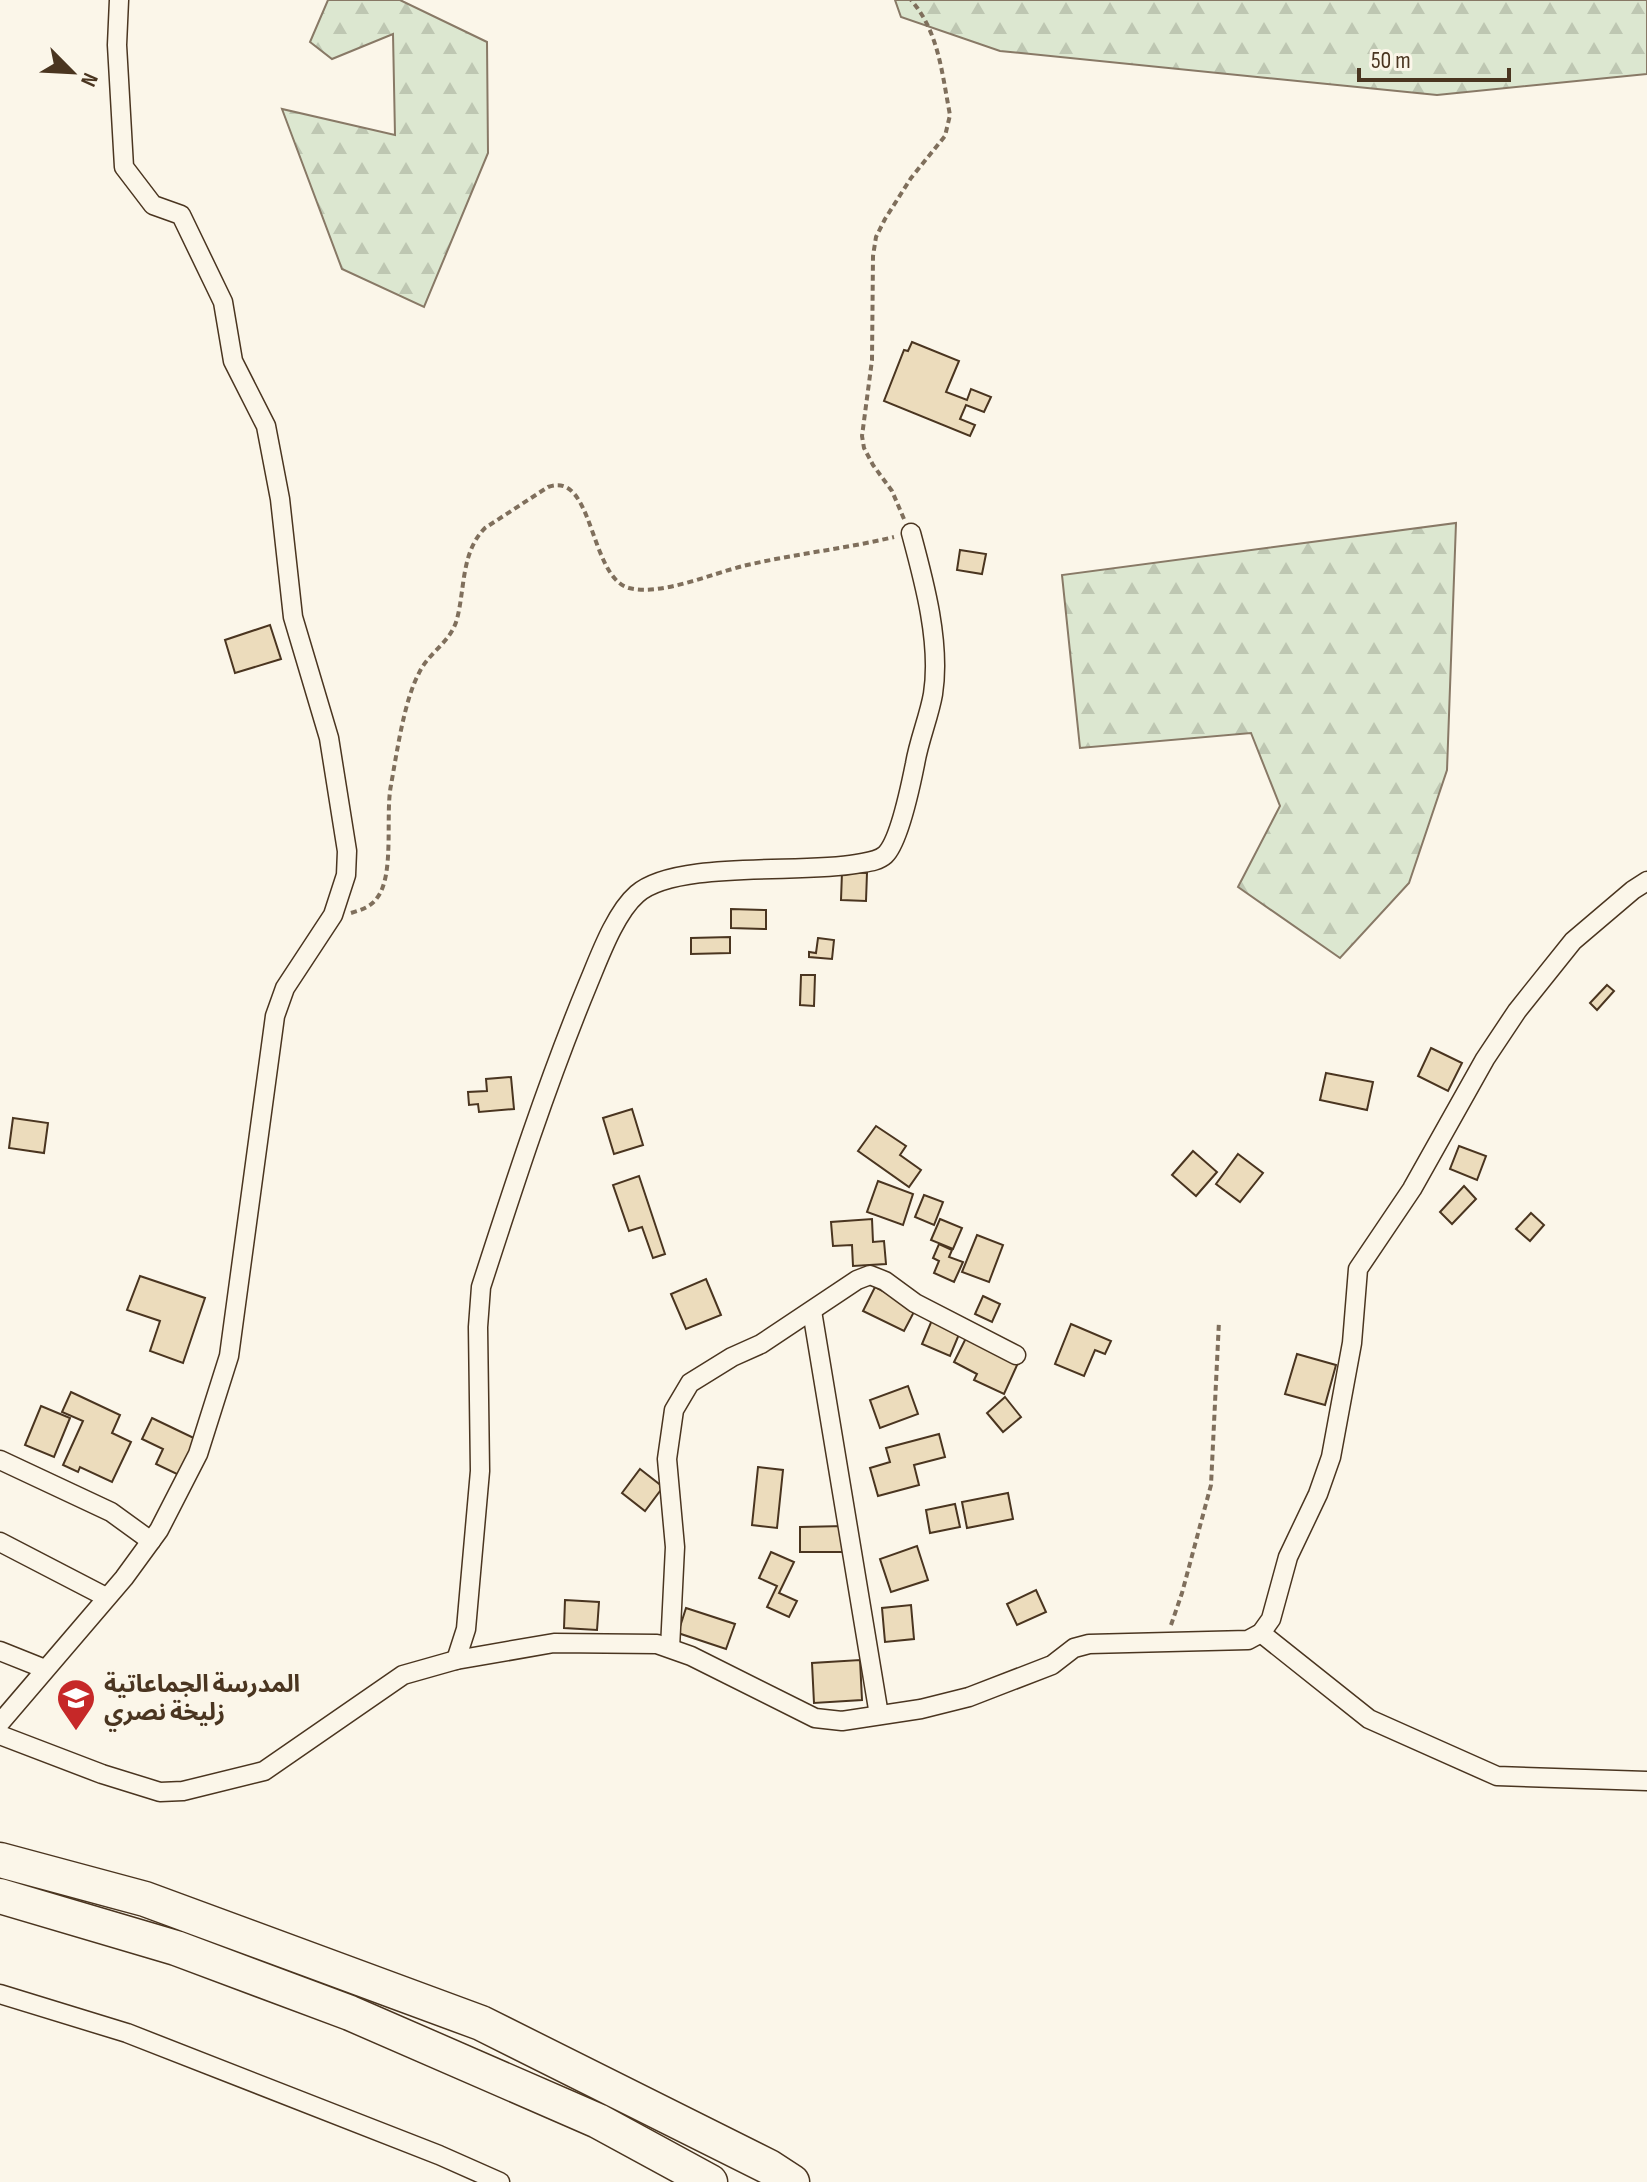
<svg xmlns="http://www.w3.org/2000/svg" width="1647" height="2182" viewBox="0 0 1647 2182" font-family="'Sofia Sans Condensed','Noto Sans Arabic',sans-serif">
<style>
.forest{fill:url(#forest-firs);stroke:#887966;stroke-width:2}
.building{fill:#ecdcbc;stroke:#4a3520;stroke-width:2}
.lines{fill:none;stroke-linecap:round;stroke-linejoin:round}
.minor-casing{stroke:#4a3520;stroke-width:21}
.motorway-casing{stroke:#4a3520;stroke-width:37}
.path{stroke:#7f6f5c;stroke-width:4;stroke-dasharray:6 4;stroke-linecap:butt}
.minor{stroke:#fbf6e9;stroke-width:18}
.motorway{stroke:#fbf6e9;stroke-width:34}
.labels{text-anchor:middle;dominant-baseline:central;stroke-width:6;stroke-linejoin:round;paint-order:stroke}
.poi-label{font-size:24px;font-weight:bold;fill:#4a3520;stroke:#fbf6e9;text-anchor:start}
</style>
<defs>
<pattern id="forest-firs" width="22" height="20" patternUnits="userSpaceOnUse" patternTransform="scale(2)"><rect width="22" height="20" fill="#dce7d0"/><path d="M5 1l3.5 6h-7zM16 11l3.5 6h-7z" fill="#bec7b2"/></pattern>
</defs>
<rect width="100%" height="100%" fill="#fbf6e9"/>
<!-- forest -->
<g class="forest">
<polygon points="328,0 400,0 487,42 488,153 424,307 342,269 282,109 395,135 393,34 332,59 310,42"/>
<polygon points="895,0 1647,0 1647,74 1437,95 1000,51 901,17"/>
<polygon points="1456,523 1447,770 1409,883 1340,958 1238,887 1280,806 1251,733 1080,748 1062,575"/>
</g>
<!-- building -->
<g class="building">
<polygon points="912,342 959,361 946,392 967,400 971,389 991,397 984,412 966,405 960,419 975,425 970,436 884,401 904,350 908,351"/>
<polygon points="960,550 986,554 982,574 957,570"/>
<polygon points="270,625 281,659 235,673 225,640"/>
<polygon points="842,872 867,873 866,901 841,900"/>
<polygon points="731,909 766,910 766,929 731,928"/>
<polygon points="730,937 730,953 691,954 691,938"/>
<polygon points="818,938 834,940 832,959 809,957 809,952 816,953"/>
<polygon points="801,975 815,975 814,1006 800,1005"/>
<polygon points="1607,985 1614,991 1597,1010 1590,1003"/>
<polygon points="1431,1048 1462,1063 1448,1091 1418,1076"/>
<polygon points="1326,1073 1373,1082 1367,1110 1320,1100"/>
<polygon points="511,1077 514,1109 479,1112 478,1104 469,1105 468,1092 487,1091 486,1079"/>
<polygon points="632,1109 643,1145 614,1154 603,1118"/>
<polygon points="13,1118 48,1123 44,1153 9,1148"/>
<polygon points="876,1126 906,1146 900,1155 921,1170 909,1187 858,1151"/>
<polygon points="1459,1146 1486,1156 1477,1180 1450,1169"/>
<polygon points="1193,1151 1217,1172 1196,1196 1172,1175"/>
<polygon points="1238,1154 1263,1173 1240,1202 1216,1184"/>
<polygon points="639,1176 665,1254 653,1258 642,1227 629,1231 613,1185"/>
<polygon points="878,1181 913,1194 903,1225 867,1212"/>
<polygon points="1464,1186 1476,1199 1452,1224 1440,1212"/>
<polygon points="924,1195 943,1202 934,1225 915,1217"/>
<polygon points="1531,1213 1544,1225 1530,1241 1516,1229"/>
<polygon points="872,1219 873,1242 884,1241 886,1264 853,1266 852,1245 833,1246 831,1222"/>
<polygon points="940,1219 962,1228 953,1249 931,1240"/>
<polygon points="977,1235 1003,1245 989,1282 962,1272"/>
<polygon points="939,1244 952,1250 949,1257 963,1262 954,1282 934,1273 939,1261 933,1258"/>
<polygon points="140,1276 205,1298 183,1363 150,1351 160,1321 127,1310"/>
<polygon points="706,1279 721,1315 686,1329 671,1294"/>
<polygon points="875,1287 916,1308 904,1331 863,1311"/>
<polygon points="983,1296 1000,1304 992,1322 975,1314"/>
<polygon points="932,1320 960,1332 950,1356 922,1344"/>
<polygon points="1071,1324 1111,1341 1105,1354 1095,1350 1084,1376 1055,1364"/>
<polygon points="966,1338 1018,1363 1004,1394 974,1380 977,1374 954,1362"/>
<polygon points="1297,1354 1336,1365 1325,1405 1285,1394"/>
<polygon points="908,1386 918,1414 880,1428 870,1400"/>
<polygon points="71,1392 120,1415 112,1433 131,1442 112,1482 80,1467 78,1472 63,1465 83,1421 62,1412"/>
<polygon points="1005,1397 1021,1417 1003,1432 987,1413"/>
<polygon points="41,1406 70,1418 54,1457 25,1445"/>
<polygon points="152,1418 198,1440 181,1476 156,1464 163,1449 142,1439"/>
<polygon points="939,1434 945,1457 914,1465 919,1485 878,1496 870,1468 890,1462 886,1448"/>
<polygon points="758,1467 783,1470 777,1528 752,1525"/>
<polygon points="640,1469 663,1487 645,1511 622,1493"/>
<polygon points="1008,1493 1013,1519 967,1528 962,1502"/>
<polygon points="955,1504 960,1527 930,1533 926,1510"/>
<polygon points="844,1526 844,1552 800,1552 800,1527"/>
<polygon points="917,1546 928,1580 891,1592 880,1559"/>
<polygon points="771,1552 794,1562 779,1593 797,1601 789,1617 767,1607 777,1586 759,1578"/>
<polygon points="1036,1590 1046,1612 1017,1625 1007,1604"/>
<polygon points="565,1600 599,1602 597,1630 564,1628"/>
<polygon points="911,1605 914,1639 885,1642 882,1608"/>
<polygon points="686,1608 735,1624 726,1649 678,1633"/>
<polygon points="860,1660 862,1700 814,1703 812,1663"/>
</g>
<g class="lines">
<defs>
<g id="minor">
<polyline points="812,1311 879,1715"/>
<polyline points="0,1460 111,1512 151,1541"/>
<polyline points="0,1542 106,1597"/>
<polyline points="1261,1633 1369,1719 1497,1776 1647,1781"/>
<polyline points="670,1648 675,1547 667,1459 674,1410 690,1383 732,1357 761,1344 857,1280 870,1275 885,1281 915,1303 1016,1355"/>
<polyline points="0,1651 45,1669"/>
<path d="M456,1660l10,-31 14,-158 -2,-144 3,-40c33,-102 66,-204 107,-303 11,-26 27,-71 49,-90 39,-34 165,-20 219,-30 10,-2 21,-2 29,-9 14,-13 26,-71 30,-91 4,-24 14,-47 18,-70 8,-51 -9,-113 -22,-161"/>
<polyline points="0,1723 124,1578 159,1530 198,1454 229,1356 275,1016 285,988 333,915 346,875 347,851 329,738 293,617 280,499 266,426 233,361 223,302 181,215 153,205 124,167 117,45 119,0"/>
<polyline points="0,1735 102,1774 160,1792 183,1791 264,1771 403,1675 456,1660 554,1643 657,1644 691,1656 815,1718 842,1721 921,1709 969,1697 1052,1665 1074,1648 1089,1644 1248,1640 1261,1633 1271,1619 1288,1557 1318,1494 1331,1457 1352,1343 1358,1269 1412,1189 1485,1059 1517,1011 1573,941 1633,890 1647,881"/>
<polyline points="0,1994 127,2033 439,2155 500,2182"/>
</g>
<g id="motorway">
<polyline points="0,1860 145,1899 481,2023 769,2167 792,2182"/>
<polyline points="0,1896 176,1948 350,2013 598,2121 710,2182"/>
</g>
</defs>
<!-- minor casing -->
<use href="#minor" class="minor-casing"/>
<!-- motorway casing -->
<use href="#motorway" class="motorway-casing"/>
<!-- path -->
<g class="path">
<path d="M904,519l-12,-28 -19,-26 -9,-17 -2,-12 10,-76 1,-104 3,-19 9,-18 26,-41 34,-42 5,-21c-8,-41 -11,-83 -39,-115"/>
<path d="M351,913c10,-3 20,-6 26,-15 18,-23 8,-83 14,-113 6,-33 13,-84 28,-112 10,-21 32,-31 38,-54 8,-30 4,-67 28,-91l63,-41c46,-17 41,90 81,101 32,8 82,-14 114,-22 50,-12 101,-17 151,-29"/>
<polyline points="1171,1625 1182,1593 1211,1485 1219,1321"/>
</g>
<!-- minor -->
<use href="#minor" class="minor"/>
<!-- motorway -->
<use href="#motorway" class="motorway"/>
</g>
<!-- icons -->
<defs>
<symbol id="school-pin" viewBox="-11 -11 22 30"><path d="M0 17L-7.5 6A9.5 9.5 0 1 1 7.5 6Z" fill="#c62828" stroke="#fbf6e9"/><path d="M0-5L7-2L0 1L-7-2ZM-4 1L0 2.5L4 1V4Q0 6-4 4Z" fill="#fff"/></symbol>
</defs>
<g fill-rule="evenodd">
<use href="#school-pin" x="54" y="1676" width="44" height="60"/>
</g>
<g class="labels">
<!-- poi labels -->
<g class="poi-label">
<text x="104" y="1684">المدرسة الجماعاتية<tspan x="104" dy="28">زليخة نصري</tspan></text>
</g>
</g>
<!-- north arrow -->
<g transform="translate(72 72) rotate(114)" stroke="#fbf6e9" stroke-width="6" paint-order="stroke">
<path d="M0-6L14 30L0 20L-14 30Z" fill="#4a3520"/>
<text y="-12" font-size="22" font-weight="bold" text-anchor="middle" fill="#4a3520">N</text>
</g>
<!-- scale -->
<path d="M1359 68v12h150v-12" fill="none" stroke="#4a3520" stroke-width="4"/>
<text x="1371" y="68" font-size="24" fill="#4a3520" stroke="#fbf6e9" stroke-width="6" paint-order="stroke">50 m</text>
</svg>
